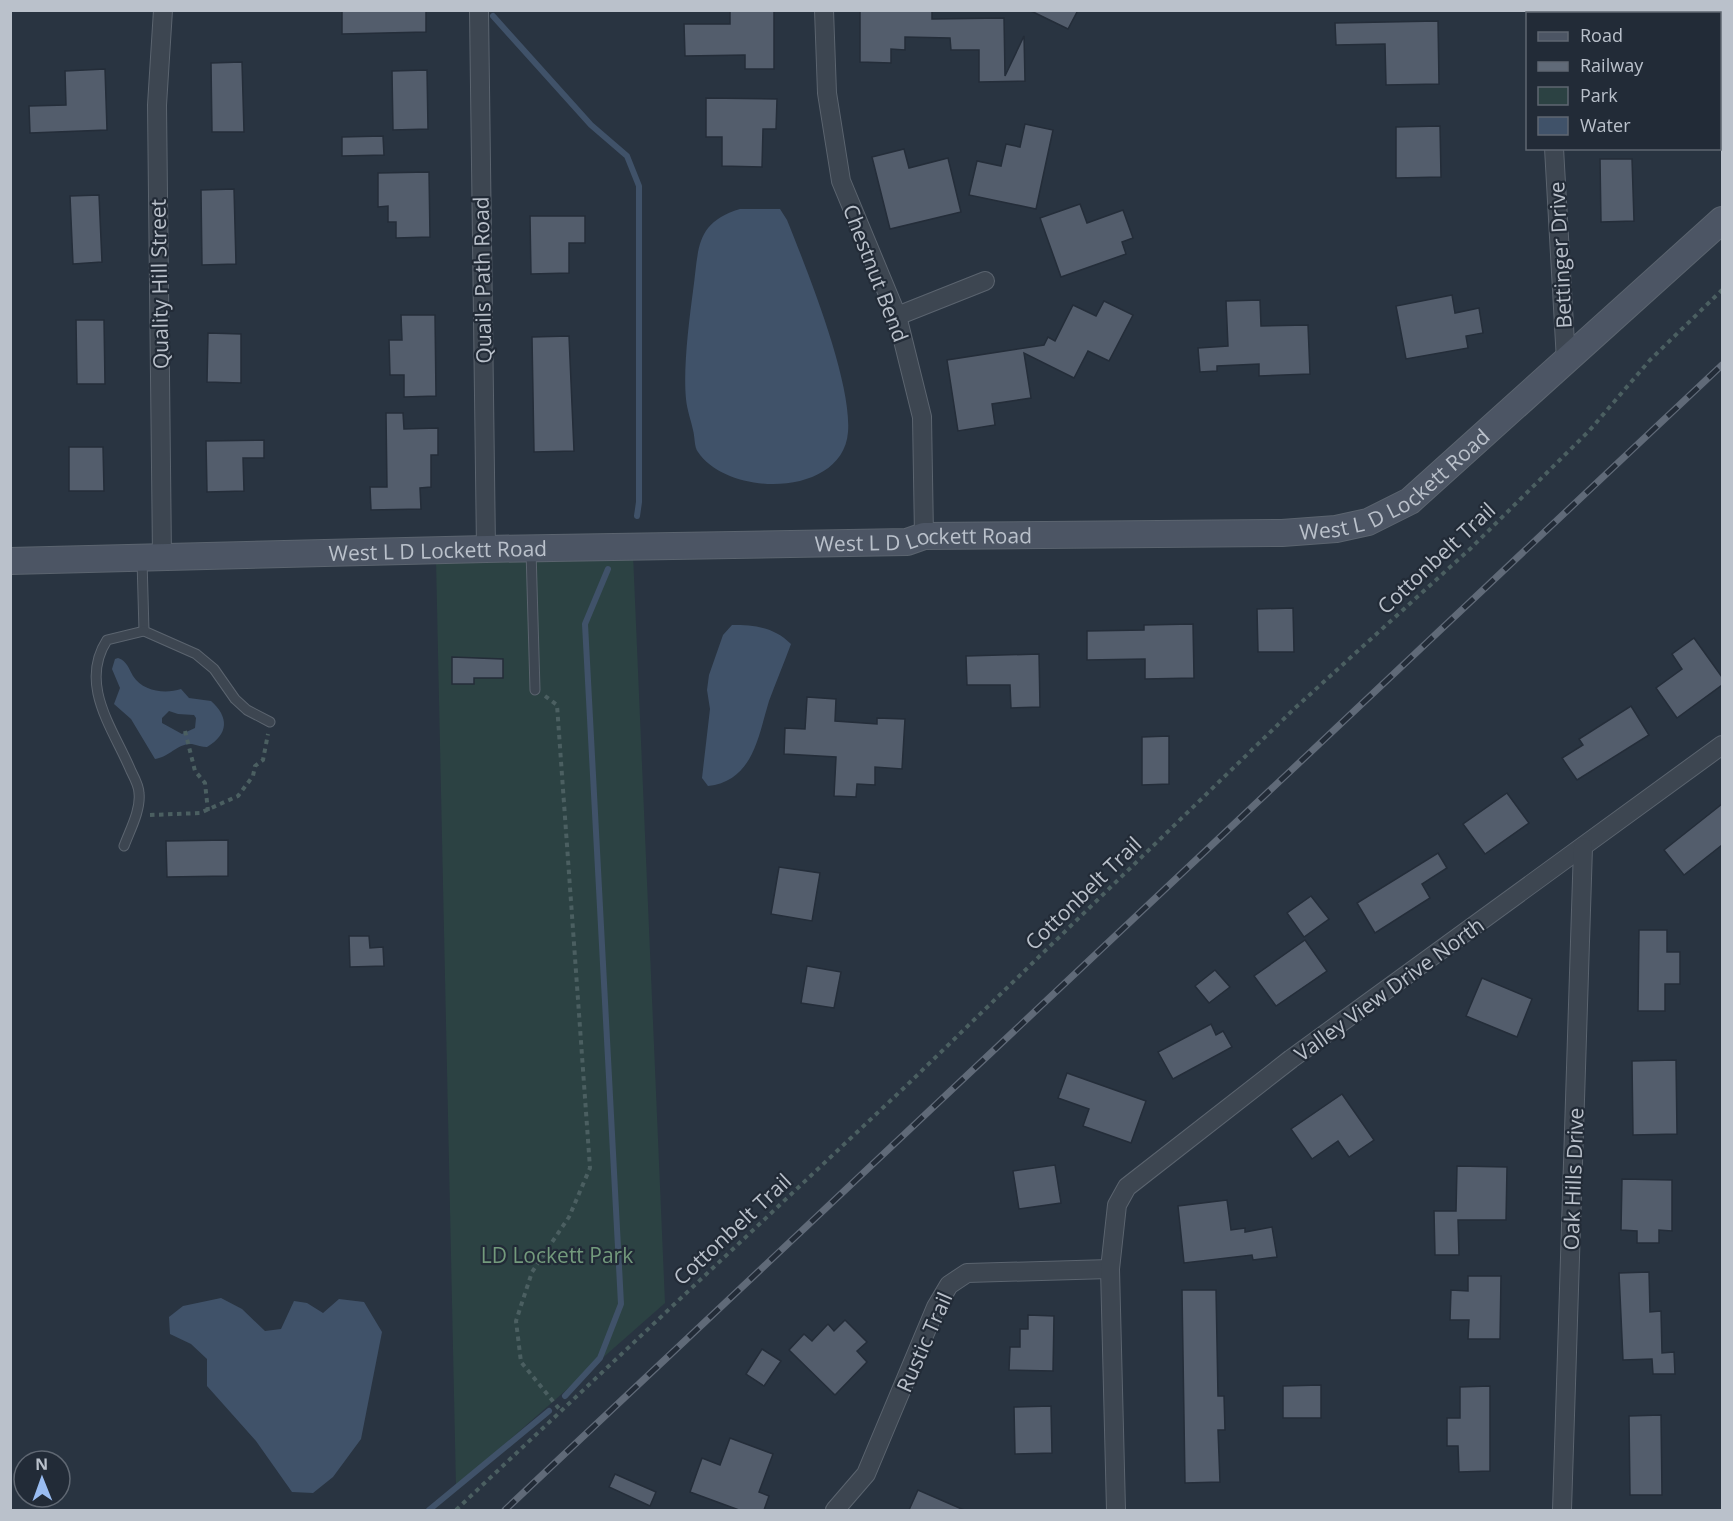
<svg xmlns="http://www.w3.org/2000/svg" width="1733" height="1521" viewBox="0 0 1733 1521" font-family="'Open Sans',sans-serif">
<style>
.green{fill:#2c4243}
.water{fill:#405269;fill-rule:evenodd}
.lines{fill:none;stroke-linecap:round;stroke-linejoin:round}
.stream{stroke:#405269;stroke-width:6}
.building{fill:#535d6c;stroke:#242d39;stroke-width:1.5}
.service-casing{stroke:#5b646f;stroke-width:11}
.minor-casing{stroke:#5b646f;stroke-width:20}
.secondary-casing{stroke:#5b646f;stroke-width:28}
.path{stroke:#4b5f61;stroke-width:4;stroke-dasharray:4.5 4.5;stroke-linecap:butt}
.service{stroke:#3d4651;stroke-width:9}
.minor{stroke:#3d4651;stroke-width:18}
.secondary{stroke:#4c5564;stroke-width:26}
.rail-casing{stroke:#606a78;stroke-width:7}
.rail{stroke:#222b37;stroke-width:4.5;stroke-dasharray:14;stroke-linecap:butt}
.labels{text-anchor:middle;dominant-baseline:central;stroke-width:4.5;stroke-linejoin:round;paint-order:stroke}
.street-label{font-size:21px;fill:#bac1cb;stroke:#222b37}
.park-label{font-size:21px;fill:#739a7c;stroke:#222b37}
</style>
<rect width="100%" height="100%" fill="#293441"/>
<!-- green -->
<polygon class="green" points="633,554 665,1303 456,1487 436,559"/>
<!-- water -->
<g class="water">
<path d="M740,209h40l7,11c20,50 65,161 61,212 -5,65 -119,66 -150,20 -4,-5 -3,-15 -5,-22 -2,-10 -6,-20 -7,-31 -3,-30 3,-78 7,-108 6,-41 1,-68 47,-82z"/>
<path d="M732,625c23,0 42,2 59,19 -7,19 -15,38 -22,57 -11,36 -16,80 -61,85l-6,-8 8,-69 -3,-19 2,-15 14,-40z"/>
<path d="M118,658c9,3 11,11 15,18 10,16 33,18 48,13l8,9 22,3c18,16 18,33 -4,46 -5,0 -10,-2 -15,-3 -14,-1 -23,13 -37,15l-24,-40 -17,-15 6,-16 -8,-19 3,-10zM169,711l9,3 16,1 2,3 -1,10 -13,6 -20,-11v-5z"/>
<polygon points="221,1298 242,1309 265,1331 281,1329 294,1301 307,1303 323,1313 339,1299 364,1302 382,1332 361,1439 333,1477 313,1493 292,1492 256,1441 207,1386 207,1359 191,1344 170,1334 169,1317 183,1306"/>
</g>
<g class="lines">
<!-- stream -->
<g class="stream">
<polyline points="493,16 591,125 627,156 639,186 639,502 637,516"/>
<polyline points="565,1396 600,1358 621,1304 585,624 608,569"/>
<polyline points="429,1510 549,1411"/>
</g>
</g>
<!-- building -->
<g class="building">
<polygon points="342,10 426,10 426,32 342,34"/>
<polygon points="730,10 774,10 774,69 745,69 745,55 685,56 684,24 730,24"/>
<polygon points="860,10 932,10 932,19 1004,18 1005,76 1024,36 1025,81 979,82 979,50 951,50 950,38 905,37 905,50 891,49 891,63 860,62"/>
<polygon points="1029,10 1078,10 1068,29"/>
<polygon points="1438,21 1439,84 1386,85 1385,44 1336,45 1335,23"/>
<polygon points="242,62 244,132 212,132 211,63"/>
<polygon points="105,69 107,130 30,133 29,106 66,105 65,71"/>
<polygon points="427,70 428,129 393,130 392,71"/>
<polygon points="706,98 777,99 776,129 763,129 762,167 722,166 722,137 706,137"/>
<polygon points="1025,124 1053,130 1036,209 969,195 977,161 1001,166 1006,144 1020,147"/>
<polygon points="1440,126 1441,177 1396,178 1396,127"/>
<polygon points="383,136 384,155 342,156 342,137"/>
<polygon points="904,149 909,168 948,158 961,212 890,229 872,157"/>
<polygon points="1600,159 1632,159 1634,221 1601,222"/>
<polygon points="429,172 430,237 396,238 396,222 388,222 388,206 378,207 378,173"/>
<polygon points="234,189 236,264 202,265 201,190"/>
<polygon points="99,195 102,262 73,264 70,196"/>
<polygon points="1080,204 1087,223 1123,210 1133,238 1122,242 1126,254 1061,277 1040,218"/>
<polygon points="530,216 585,216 585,243 569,243 569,273 531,274"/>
<polygon points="1452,295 1455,313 1479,308 1483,333 1466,336 1468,348 1406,359 1396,306"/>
<polygon points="1260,300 1261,326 1308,325 1310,374 1259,376 1259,364 1217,366 1217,371 1200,372 1198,348 1228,346 1226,301"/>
<polygon points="1104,301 1133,315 1109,361 1088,351 1074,378 1024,353 1031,398 992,404 995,425 958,431 947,360 1044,345 1048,337 1055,341 1073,305 1096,316"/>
<polygon points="401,315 435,315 436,396 404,397 404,375 390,375 389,340 402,340"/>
<polygon points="76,320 104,320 105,384 77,384"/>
<polygon points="208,333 241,334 241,383 207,382"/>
<polygon points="569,336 574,451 534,452 532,337"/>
<polygon points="386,413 403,413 404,429 438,428 438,455 431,455 431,487 420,488 421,509 371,510 370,487 387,487"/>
<polygon points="264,440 264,458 243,458 244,491 207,492 206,441"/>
<polygon points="69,447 103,447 104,491 69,491"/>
<polygon points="1293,608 1294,652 1258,652 1257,609"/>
<polygon points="1193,624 1194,678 1145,679 1145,659 1087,660 1087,631 1144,630 1144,625"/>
<polygon points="1694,638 1722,677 1722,685 1677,718 1656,688 1682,669 1672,654"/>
<polygon points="1039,654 1040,707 1011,708 1010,685 967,685 966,656"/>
<polygon points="452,657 503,659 503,678 474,678 474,684 452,684"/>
<polygon points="807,697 836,699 835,721 877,724 877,718 905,719 902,769 875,767 875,785 857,784 856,797 834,796 836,757 784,754 785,728 805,729"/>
<polygon points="1631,706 1649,735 1577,780 1562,758 1583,745 1579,739"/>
<polygon points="1169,736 1169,784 1142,785 1142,737"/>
<polygon points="1507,793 1529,823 1485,854 1463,824"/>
<polygon points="1722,804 1722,845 1684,875 1664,850"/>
<polygon points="228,840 228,876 167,877 166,841"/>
<polygon points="1438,853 1447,868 1422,884 1430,898 1375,933 1357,903"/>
<polygon points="779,867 820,873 812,921 771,914"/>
<polygon points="1311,896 1329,919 1304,937 1287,913"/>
<polygon points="1639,930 1667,930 1667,952 1680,952 1680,984 1665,984 1665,1011 1638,1011"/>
<polygon points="349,936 369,936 370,948 383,947 384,966 350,967"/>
<polygon points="1305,940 1327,971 1276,1006 1254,976"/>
<polygon points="807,966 841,972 834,1008 801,1003"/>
<polygon points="1215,970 1230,987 1209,1003 1195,986"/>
<polygon points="1482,978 1532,999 1517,1037 1466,1016"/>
<polygon points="1211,1024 1216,1035 1223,1031 1232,1047 1173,1079 1158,1052"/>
<polygon points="1676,1060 1677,1134 1633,1135 1632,1061"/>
<polygon points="1067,1073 1146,1101 1131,1143 1083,1126 1089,1109 1058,1098"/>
<polygon points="1342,1094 1374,1140 1349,1157 1338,1141 1312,1159 1291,1129"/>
<polygon points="1055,1165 1061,1203 1019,1209 1013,1171"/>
<polygon points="1457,1166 1507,1167 1506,1220 1458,1220 1459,1255 1435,1255 1434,1211 1456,1211"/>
<polygon points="1622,1179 1672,1180 1672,1231 1659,1230 1659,1243 1637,1243 1637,1231 1621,1230"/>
<polygon points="1227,1200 1231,1230 1245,1228 1245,1232 1272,1227 1277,1257 1253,1260 1252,1255 1184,1263 1178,1206"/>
<polygon points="1649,1272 1650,1312 1661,1311 1662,1353 1674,1352 1675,1374 1653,1374 1652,1359 1623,1360 1619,1273"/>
<polygon points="1468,1276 1501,1276 1500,1339 1468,1339 1469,1320 1450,1320 1451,1290 1468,1291"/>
<polygon points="1182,1290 1216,1290 1218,1396 1224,1396 1225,1430 1218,1430 1220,1482 1185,1483"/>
<polygon points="1028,1315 1054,1316 1053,1371 1009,1370 1010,1347 1020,1347 1020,1329 1028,1329"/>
<polygon points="845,1320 867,1342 857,1351 867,1362 835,1395 789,1350 804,1334 812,1341 828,1324 834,1331"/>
<polygon points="762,1349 781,1361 764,1386 746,1374"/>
<polygon points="1321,1385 1321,1418 1283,1418 1283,1386"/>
<polygon points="1490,1386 1490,1471 1459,1472 1458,1446 1447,1446 1447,1418 1460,1418 1460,1387"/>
<polygon points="1051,1406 1052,1453 1015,1454 1014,1407"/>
<polygon points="1661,1415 1662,1495 1630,1495 1629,1416"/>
<polygon points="730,1438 773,1454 759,1492 769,1496 764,1510 739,1510 690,1492 702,1458 720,1465"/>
<polygon points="615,1474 656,1492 650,1506 609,1487"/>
<polygon points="918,1490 964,1510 909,1510"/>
</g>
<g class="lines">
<defs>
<g id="service">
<polyline points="531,550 535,690"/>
<polyline points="142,560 144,631 196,654 214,669 235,699 247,710 270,722"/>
<path d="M124,846c6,-16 17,-36 15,-53 0,-7 -5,-16 -8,-22 -17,-41 -53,-86 -24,-131l37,-9"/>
</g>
<g id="minor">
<polyline points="479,10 486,549"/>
<polyline points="824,10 827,93 841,181 897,316 922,417 924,536"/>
<polyline points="1548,10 1549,14"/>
<polyline points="1554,148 1566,361"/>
<polyline points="897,316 985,281"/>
<polyline points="162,557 157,105 163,10"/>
<polyline points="835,1510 866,1474 936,1307 949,1285 967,1273 1110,1269"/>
<polyline points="1116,1510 1110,1269 1117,1205 1127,1187 1291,1059 1722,745"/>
<polyline points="1562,1510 1583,847"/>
</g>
<g id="secondary">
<path id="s1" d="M10,561l476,-12 421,-7 17,-6 358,-3 54,-4 32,-7 42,-21 312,-281"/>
</g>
</defs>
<!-- service casing -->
<use href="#service" class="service-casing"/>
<!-- minor casing -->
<use href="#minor" class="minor-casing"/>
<!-- secondary casing -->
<use href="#secondary" class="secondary-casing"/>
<!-- path -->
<g class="path">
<polyline points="545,696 557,705 590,1168 569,1217 532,1272 516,1321 521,1362 561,1411"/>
<polyline points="185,731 195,771 205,783 208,811"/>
<polyline points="150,815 200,813 238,796 253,776 255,766 263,760 268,734"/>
<polyline points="456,1510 906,1086 1295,708 1470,549 1589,431 1650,360 1722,290"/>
</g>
<!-- service -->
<use href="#service" class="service"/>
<!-- minor -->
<use href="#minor" class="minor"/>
<!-- secondary -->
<use href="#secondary" class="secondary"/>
<defs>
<polyline id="rail" points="505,1510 1722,365"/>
</defs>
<!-- rail casing -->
<use href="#rail" class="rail-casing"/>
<!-- rail -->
<use href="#rail" class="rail"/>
</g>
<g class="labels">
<!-- street labels -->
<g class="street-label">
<text transform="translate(1560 255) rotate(-93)">Bettinger Drive</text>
<text transform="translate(876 273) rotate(69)">Chestnut Bend</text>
<text transform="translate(482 280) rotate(-91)">Quails Path Road</text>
<text transform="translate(159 284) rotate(-91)">Quality Hill Street</text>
<text stroke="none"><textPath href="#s1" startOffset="1400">West L D Lockett Road</textPath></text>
<text stroke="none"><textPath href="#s1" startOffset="914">West L D Lockett Road</textPath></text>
<text stroke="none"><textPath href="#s1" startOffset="428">West L D Lockett Road</textPath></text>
<text transform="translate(1436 558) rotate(-43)">Cottonbelt Trail</text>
<text transform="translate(1083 893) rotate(-44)">Cottonbelt Trail</text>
<text transform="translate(1389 989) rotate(-36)">Valley View Drive North</text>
<text transform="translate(1573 1179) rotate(-88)">Oak Hills Drive</text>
<text transform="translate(732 1229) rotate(-43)">Cottonbelt Trail</text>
<text transform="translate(924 1342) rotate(-66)">Rustic Trail</text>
</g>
<!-- park labels -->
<g class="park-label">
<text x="557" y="1255">LD Lockett Park</text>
</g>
</g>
<!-- border -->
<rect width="1733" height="1521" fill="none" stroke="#bac1cb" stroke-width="24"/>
<!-- legend -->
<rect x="1526" y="12" width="195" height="138" fill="#222b37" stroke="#5f6772" stroke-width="1.5"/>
<rect x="1538" y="32" width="30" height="9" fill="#4c5564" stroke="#5f6772" stroke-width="1.5"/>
<text x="1580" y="42" font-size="18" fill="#bac1cb">Road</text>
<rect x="1538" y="62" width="30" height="9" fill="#606a78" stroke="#5f6772" stroke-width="1.5"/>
<text x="1580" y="72" font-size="18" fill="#bac1cb">Railway</text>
<rect x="1538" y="87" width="30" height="18" fill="#2c4243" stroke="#5f6772" stroke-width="1.5"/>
<text x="1580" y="102" font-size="18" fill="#bac1cb">Park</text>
<rect x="1538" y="117" width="30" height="18" fill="#405269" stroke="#5f6772" stroke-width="1.5"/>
<text x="1580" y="132" font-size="18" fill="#bac1cb">Water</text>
<!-- north arrow -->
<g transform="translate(42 1479) rotate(359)"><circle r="28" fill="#222b37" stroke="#5f6772" stroke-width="1.5"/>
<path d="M0-4.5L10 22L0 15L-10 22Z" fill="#99bcf1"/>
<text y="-9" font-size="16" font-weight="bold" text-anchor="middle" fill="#bac1cb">N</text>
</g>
</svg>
